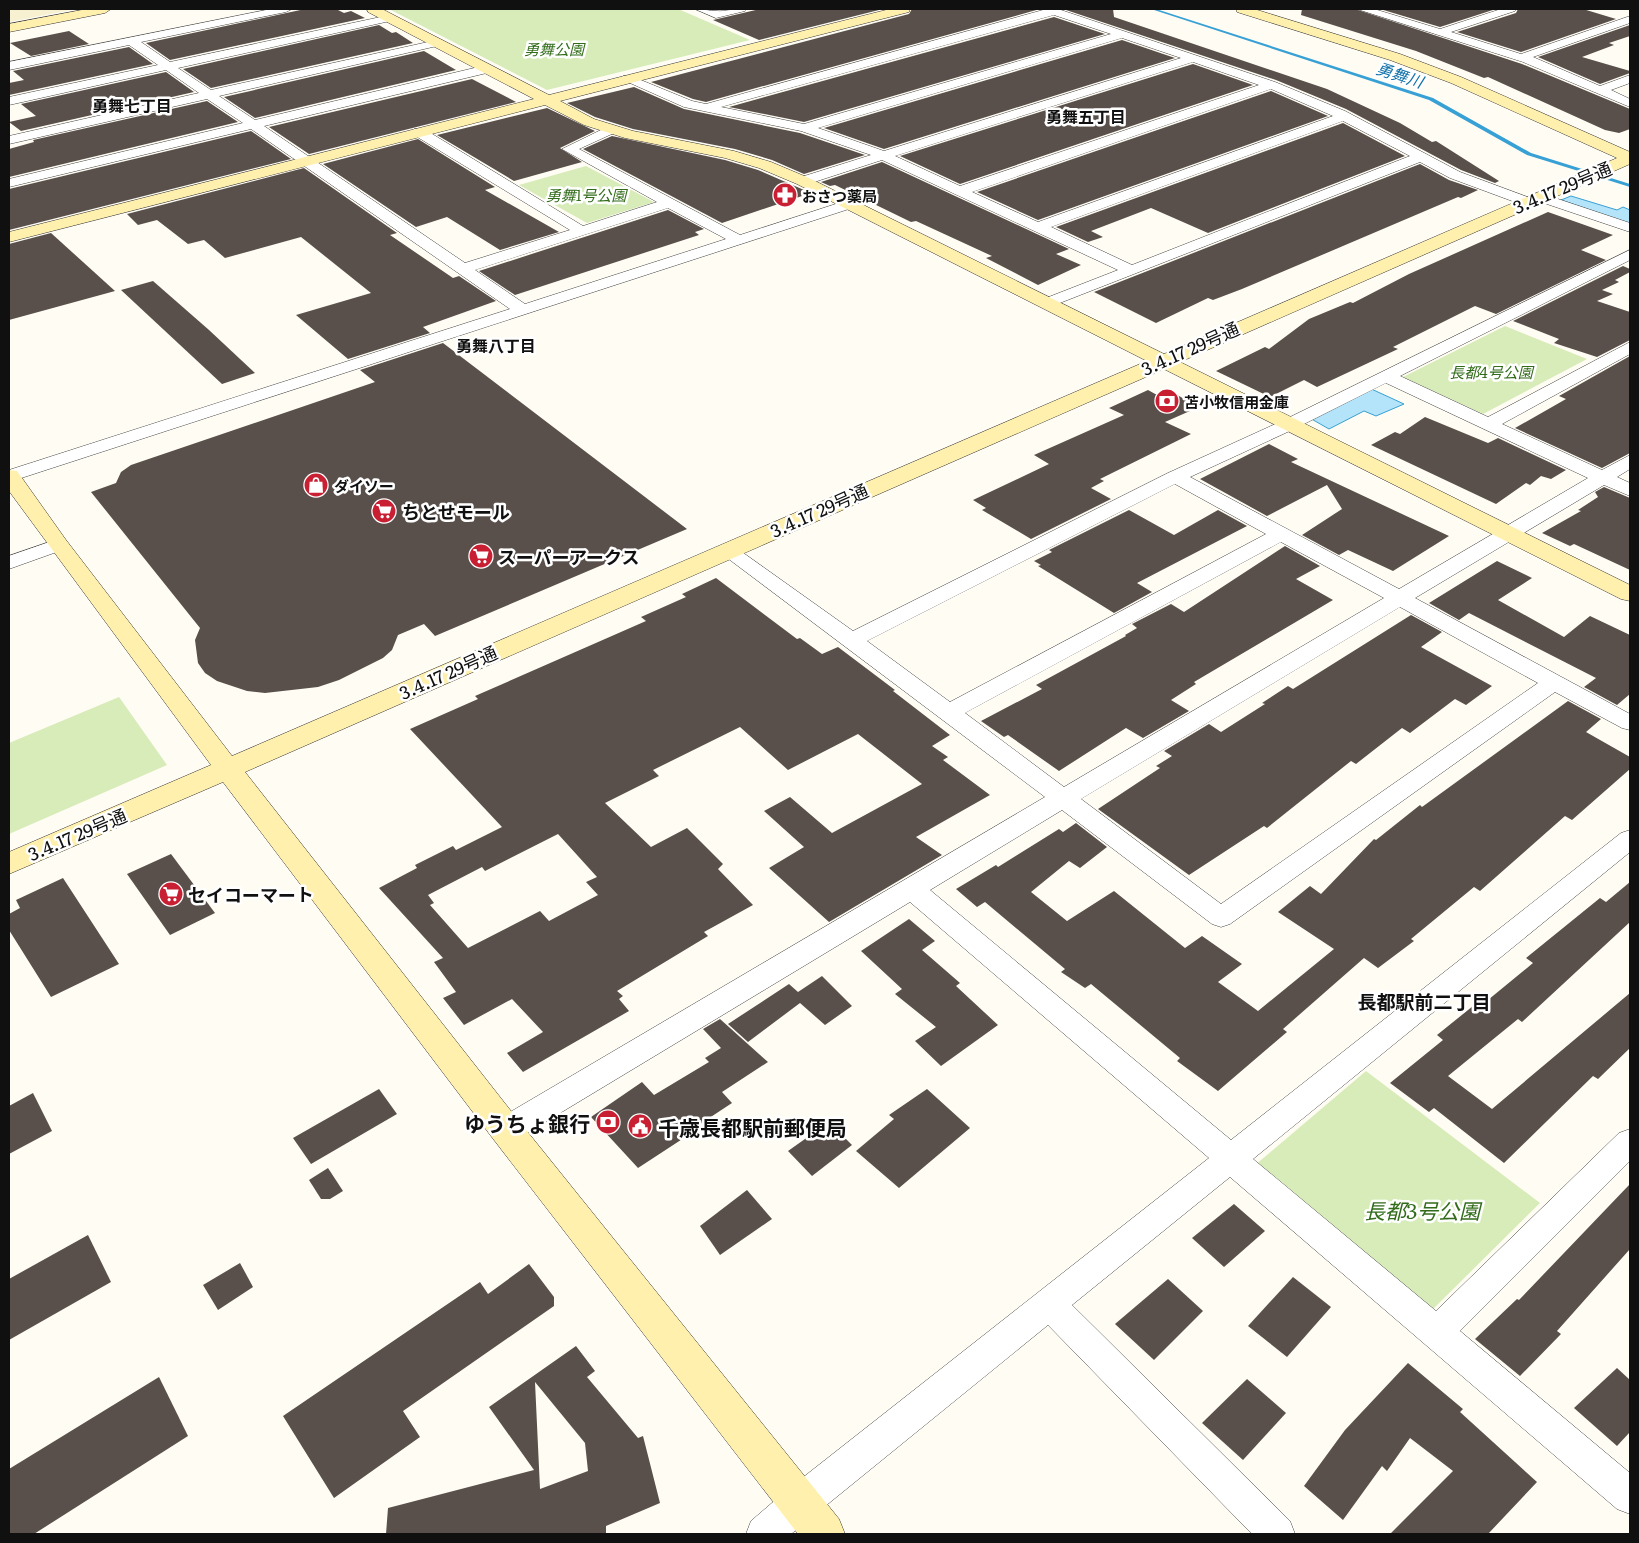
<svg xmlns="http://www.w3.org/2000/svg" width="1639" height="1543" viewBox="0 0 1639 1543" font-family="Literata,'Noto Sans JP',serif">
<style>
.farmland{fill:#f7f1d1}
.green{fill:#d7ecb9}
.water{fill:#b4e4f9;stroke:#37a0d5}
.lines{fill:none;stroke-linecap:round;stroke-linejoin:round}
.stream{fill:#37a0d5;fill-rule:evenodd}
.building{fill:#59504b;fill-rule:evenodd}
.street-casing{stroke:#434343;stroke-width:1}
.secondary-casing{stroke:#323232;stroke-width:1}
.street{fill:#fff;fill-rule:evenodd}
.secondary{fill:#fff0ae;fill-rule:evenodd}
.labels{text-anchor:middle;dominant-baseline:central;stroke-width:5;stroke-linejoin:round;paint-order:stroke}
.far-park-label{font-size:15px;font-style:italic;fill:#326c1b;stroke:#fff}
.far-poi-label{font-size:15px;font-weight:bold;fill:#101010;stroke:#fff;text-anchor:start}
.far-water-label{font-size:16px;font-style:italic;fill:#1171aa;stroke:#fff}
.far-neighbourhood-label{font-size:16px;font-weight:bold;fill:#101010;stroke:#fff}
.street-label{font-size:18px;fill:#101010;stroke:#fff}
.poi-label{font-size:18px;font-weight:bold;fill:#101010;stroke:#fff;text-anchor:start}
.neighbourhood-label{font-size:19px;font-weight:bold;fill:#101010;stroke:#fff}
.near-poi-label{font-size:21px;font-weight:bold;fill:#101010;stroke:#fff;text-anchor:end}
.near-park-label{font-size:21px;font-style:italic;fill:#326c1b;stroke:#fff}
</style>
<rect width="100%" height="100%" fill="#fffcf3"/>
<!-- farmland -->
<polygon class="farmland" points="9,9 76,9 9,22"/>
<!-- green -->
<g class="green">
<polygon points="389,9 678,9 750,40 547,90"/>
<polygon points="586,166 654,202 587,223 519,185"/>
<polygon points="1505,326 1587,359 1483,414 1403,377"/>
<polygon points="119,697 167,765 9,834 9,743"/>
<polygon points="1366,1071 1540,1203 1429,1313 1254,1166"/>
</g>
<!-- water -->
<g class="water">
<polygon points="1571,196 1617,210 1623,207 1630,210 1630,224 1561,200"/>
<polygon points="1367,387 1404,404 1376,416 1364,411 1329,429 1308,417"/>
</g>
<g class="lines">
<!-- stream -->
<polygon class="stream" points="1151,9 1156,9 1433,98 1531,153 1630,184 1630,187 1527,155 1429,100"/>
</g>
<!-- building -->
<g class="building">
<polygon points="305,9 336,9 344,13 351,11 365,18 170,60 146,43"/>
<polygon points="760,9 883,9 759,40 713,20"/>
<polygon points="912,9 1040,9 706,102 693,99 651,82 909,14"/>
<polygon points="1063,9 1113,9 1114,17 1327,89 1400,123 1432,142 1436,141 1499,181 1495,183 1461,170 1346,109 1276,80"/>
<polygon points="1302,9 1355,9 1522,64 1630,109 1630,129 1619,133 1605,130 1488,77 1484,78 1416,51 1301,15"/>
<polygon points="1380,9 1496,9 1440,27"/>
<polygon points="1518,9 1583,9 1616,19 1521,52 1457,32 1516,13"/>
<polygon points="1054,17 1105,34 804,122 729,107"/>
<polygon points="379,25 392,33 396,32 413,43 211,88 183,69"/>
<polygon points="1630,25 1630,36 1609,43 1614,45 1582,57 1630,71 1630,73 1600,84 1538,57"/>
<polygon points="69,31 89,44 31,56 10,43"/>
<polygon points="1122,40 1175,58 884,149 824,128"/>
<polygon points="129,47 153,64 9,95 9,83 24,80 13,71"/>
<polygon points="424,51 456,70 255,118 224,97"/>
<polygon points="1193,64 1253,85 960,184 900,156"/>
<polygon points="166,72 194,92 21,131 9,122 36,116 21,104"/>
<polygon points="472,79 516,102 309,154 269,127"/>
<polygon points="634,87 684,109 800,133 865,155 804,174 772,160 735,149 633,129 595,117 567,103"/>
<polygon points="1271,91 1328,116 1038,220 977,192"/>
<polygon points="207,101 238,122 9,177 9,149 34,142 33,140"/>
<polygon points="547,108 595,131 560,148 582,162 514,181 437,135"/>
<polygon points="1343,123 1405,156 1208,233 1151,208 1091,231 1103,237 1088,242 1056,227"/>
<polygon points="251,131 291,159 9,230 9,189"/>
<polygon points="612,136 725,160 758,170 811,193 722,223 583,149"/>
<polygon points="418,139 495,187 485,190 559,232 500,250 447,217 416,227 323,164"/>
<polygon points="882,162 1069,249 1056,254 1081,265 1038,285 986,258 992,256 916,221 911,222 835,185 830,186 821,182"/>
<polygon points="1420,164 1449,180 1478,190 1461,198 1458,197 1242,289 1213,300 1208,298 1156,323 1094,292"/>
<polygon points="304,168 397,233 390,235 453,278 459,276 496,301 423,327 430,333 348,359 296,315 371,293 301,237 225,258 204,240 188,244 157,220 138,225 127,214"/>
<polygon points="668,210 704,229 695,232 699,235 515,295 479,271"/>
<polygon points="1548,212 1613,235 1581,250 1606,260 1496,314 1475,306 1393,347 1398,349 1317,387 1304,380 1270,397 1216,371 1265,347 1269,349 1309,319 1350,302 1353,303 1409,274"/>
<polygon points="51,233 115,291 9,320 9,244"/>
<polygon points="1623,266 1630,269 1630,272 1615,280 1619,282 1602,290 1613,294 1597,301 1630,312 1630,340 1597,357 1554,343 1559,339 1513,321"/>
<polygon points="153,281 209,330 255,373 222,384 121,290"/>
<polygon points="443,343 687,529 435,636 424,624 398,635 392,650 383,658 339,680 318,687 265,693 247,691 217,681 205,673 198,663 195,640 200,628 91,492 116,483 121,472 131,465 375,382 360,370"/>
<polygon points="1630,356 1630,453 1602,468 1515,428 1566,399 1559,396"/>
<polygon points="1148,390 1157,395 1168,390 1199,407 1165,422 1191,434 1100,479 1104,481 1091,488 1111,499 1031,539 982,510 986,508 973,500 1049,464 1034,455 1124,415 1109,408"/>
<polygon points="1425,417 1488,443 1498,438 1566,470 1551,479 1541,476 1530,485 1526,483 1496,504 1371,445 1395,432 1400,434"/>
<polygon points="1269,444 1298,459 1291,462 1449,536 1393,571 1348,550 1339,555 1302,535 1342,509 1327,485 1267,516 1200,479"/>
<polygon points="1604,487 1630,498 1630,570 1574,544 1570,546 1542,533 1581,511 1578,510 1598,497 1595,492"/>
<polygon points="1129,510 1174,535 1218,510 1247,526 1137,583 1152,592 1114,613 1038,566 1041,565 1034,561 1052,552 1049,550"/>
<polygon points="1285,546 1320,566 1296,579 1333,600 1194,682 1196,684 1171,700 1189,711 1143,738 1126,728 1059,771 1008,735 1004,737 981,721 1042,689 1036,685 1126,636 1125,635 1137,628 1132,624 1171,604 1184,612"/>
<polygon points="1497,561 1532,578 1498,600 1564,637 1590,616 1630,635 1630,694 1617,705 1584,687 1596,678 1469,613 1459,620 1429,603"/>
<path d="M716,578l81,61 3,-1 22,16 16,-7 57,43 -2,1 57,44 -18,11 16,11 -5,3 47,35 -74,42 26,18 -113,67 -60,-54 35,-21 -40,-36 26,-14 42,36 90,-49 -64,-50 -70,36 -48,-43 -87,43 6,6 -54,27 46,44 36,-19 36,36 -5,5 35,36 -49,27 4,4 -91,55 6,5 -4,3 10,12 -106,61 -16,-19 36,-21 -31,-33 -48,26 -21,-27 13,-6 -22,-30 9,-4 -64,-70 38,-20 -2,-3 38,-19 3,4 46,-23 -92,-98 68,-30 -3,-3 171,-75 -5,-4 45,-20 -4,-3zM558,834l39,43 -11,5 12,13 -49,26 -9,-10 -72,37 -38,-43 4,-2 -6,-8 54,-28 3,4z"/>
<polygon points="1411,615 1442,632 1421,647 1492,686 1466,705 1455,699 1410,733 1402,728 1356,764 1351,761 1267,828 1264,826 1189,875 1098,809 1160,768 1156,766 1172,756 1164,751 1209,724 1221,732 1265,704 1262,703 1288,686 1293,689"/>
<polygon points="1568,701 1601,719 1586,732 1630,757 1630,769 1572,820 1565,816 1480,891 1474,887 1411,939 1414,941 1378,968 1364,958 1283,1029 1287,1032 1218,1091 1177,1061 1180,1058 1091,984 1085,988 1061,972 1065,969 985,902 977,907 956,889 996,865 998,867 1059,829 1063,832 1076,823 1107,847 1080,868 1069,861 1031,892 1067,921 1114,891 1185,948 1202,936 1242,964 1218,982 1258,1011 1334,949 1278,912 1310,886 1321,894 1374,839 1376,840 1420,805 1422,807"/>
<polygon points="171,854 215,913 170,935 127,874"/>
<polygon points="63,878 119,964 51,997 9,930 9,914 20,908 16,900"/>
<polygon points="1630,882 1630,922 1522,1022 1518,1019 1448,1076 1492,1109 1630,993 1630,1048 1598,1079 1593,1076 1504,1163 1434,1108 1429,1112 1390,1083 1443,1040 1437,1035 1473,1006 1477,1009 1533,963 1526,958 1600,898 1606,902"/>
<polygon points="909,919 935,941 922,950 960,983 956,986 998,1025 941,1066 915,1041 936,1027 895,994 902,989 861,951"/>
<polygon points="822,976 852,1006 825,1025 800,1003 748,1042 728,1024 789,984 798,992"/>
<polygon points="720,1019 768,1062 722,1092 732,1103 688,1132 690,1134 638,1168 591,1117 642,1082 654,1095 709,1062 705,1058 721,1048 703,1029"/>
<polygon points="379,1089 397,1114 311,1164 293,1138"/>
<polygon points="927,1089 970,1128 899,1188 856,1151 894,1119 889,1115"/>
<polygon points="33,1093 52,1131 9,1154 9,1106"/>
<polygon points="829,1122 852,1145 812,1176 788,1151"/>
<polygon points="328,1168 343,1191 330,1199 321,1199 309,1180"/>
<polygon points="1630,1184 1630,1249 1557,1331 1561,1334 1520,1376 1475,1339 1517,1299 1519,1300"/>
<polygon points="747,1190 772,1219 720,1255 700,1226"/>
<polygon points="1234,1204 1265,1231 1224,1267 1192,1238"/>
<polygon points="88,1235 111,1282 9,1340 9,1279"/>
<polygon points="240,1263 253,1287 218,1310 203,1285"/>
<polygon points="529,1264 554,1297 554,1306 403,1411 420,1437 334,1498 283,1416 480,1282 488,1294"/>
<polygon points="1293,1277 1331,1307 1287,1357 1248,1326"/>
<polygon points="1168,1279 1203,1311 1154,1360 1115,1324"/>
<path d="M576,1346l19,25 -8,6 51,61 5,-2 17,67 -54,23v8h-220l2,-26 146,-38 -45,-63zM535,1382l50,61 3,28 -48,18z"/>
<polygon points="1408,1363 1463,1409 1460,1412 1537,1482 1488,1534 1390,1534 1453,1471 1410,1438 1387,1471 1382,1466 1343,1520 1304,1486 1345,1430"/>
<polygon points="1617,1368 1630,1380 1630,1432 1617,1446 1574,1408"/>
<polygon points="159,1377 188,1436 34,1534 9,1534 9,1469"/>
<polygon points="1247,1379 1286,1413 1243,1460 1202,1423"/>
</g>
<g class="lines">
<defs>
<g id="street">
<path d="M271,9h21l-6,3 -145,30 29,20 220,-47 6,3 -6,3 -212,47 33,22 226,-50 6,3 -6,3 -218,50 36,24 232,-55 4,1 2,3 -2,3 -227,54 201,137 105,-33 -156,-95 -2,-3 2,-3h10l159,97 74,-24 -95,-53 47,-23 7,4 -2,3 -35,16 161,86 105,-34 5,-1 7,4 -2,3 -846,275v-12l501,-161 -259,-180 -242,58v-8l234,-56 -36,-24 -198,45v-8l190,-43 -33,-23 -157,35v-8l149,-32 -29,-20 -120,25v-8zM668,208l58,31 -201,65 -50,-34z"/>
<path d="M695,9c8,0 14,2 22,2 7,1 20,-3 30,-2l-2,2 -29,7z"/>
<path d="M1042,9h16l217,73 70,29 115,61 73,27 2,3 -2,3h-10l-73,-27 -30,-16 -373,146 -6,-2 -2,-3 2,-3 77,-30 -236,-110 -74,24h-10l-2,-3 2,-3 73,-23 -70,-24 -117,-24 -63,-28 2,-3h8l61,25 14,3 337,-94zM1054,15l57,19 -307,90 -83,-17zM1122,38l59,20 -297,93 -66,-23zM1193,62l66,23 -299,101 -65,-30zM1271,89l62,27 -295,106 -66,-30zM1343,121l67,35 -278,109 -81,-38z"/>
<polygon points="1357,9 1374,9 1440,29 1501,9 1516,9 1515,11 1451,32 1521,54 1630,16 1630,23 1533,57 1600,86 1630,75 1630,83 1611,90 1630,99 1630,107 1523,62"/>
<polygon points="1540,193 1630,223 1630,232 1535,200 1533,197 1535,194"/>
<path d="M1630,250v10l-230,116 88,41 142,-75v12l-128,70 100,46 28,-15v14l-13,8 13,6v13l-26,-11 -189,113 215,116v16l-8,-2 -67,-36 -325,232 -9,3 -9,-3 -150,-114 -132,80 301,250 390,-307 9,-3v22l-377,307 183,152 183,-178 11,-4v32l-170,170 170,142v41l-13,-5 -387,-332 -158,128 218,216 5,13h-43l-204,-209 -257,209h-45l5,-13 36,-31 422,-332 -299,-256 -393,237 -11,3 -11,-3 -4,-9 4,-9 550,-324 -327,-246 3,-4 7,-2 7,2 118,84 315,-158 114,-52zM1386,383l202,95 -189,111 -209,-112 104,-48zM1175,484l91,50 -316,168 -83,-61zM1281,542l103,56 -320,189 -99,-74zM1400,607l138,76 -317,221 -140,-105z"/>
<polygon points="58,539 65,541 68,545 65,549 9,569 9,556"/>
</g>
<g id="secondary">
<polygon points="87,9 111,9 105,13 9,32 9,24"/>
<polygon points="367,9 382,9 549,95 890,9 910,9 909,12 560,101 594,119 633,131 734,151 771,162 809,178 1164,354 1617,158 1451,83 1390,60 1237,12 1236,9 1254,9 1400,54 1461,77 1630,152 1630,164 1180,362 1630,585 1630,601 1621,599 1164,369 245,772 518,1120 839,1519 845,1534 798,1534 494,1140 223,782 9,874 9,852 211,765 9,491 9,470 17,471 66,540 232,756 1147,361 797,184 759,168 725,158 625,138 584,125 545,105 9,242 9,232 534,99 368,12"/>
</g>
</defs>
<!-- street casing -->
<use href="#street" class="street-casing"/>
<!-- secondary casing -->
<use href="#secondary" class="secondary-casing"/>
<!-- street -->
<use href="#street" class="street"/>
<!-- secondary -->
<use href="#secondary" class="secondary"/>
</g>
<!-- icons -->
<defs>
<symbol id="pharmacy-disc" viewBox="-11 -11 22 22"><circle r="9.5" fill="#c81f33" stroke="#fff"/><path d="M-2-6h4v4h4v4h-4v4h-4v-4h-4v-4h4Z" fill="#fff"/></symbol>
<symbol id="bank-disc" viewBox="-11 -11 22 22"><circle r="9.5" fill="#c81f33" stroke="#fff"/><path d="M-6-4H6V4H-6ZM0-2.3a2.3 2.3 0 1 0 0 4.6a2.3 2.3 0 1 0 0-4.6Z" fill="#fff"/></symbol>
<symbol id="shop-disc" viewBox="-11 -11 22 22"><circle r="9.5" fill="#c81f33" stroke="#fff"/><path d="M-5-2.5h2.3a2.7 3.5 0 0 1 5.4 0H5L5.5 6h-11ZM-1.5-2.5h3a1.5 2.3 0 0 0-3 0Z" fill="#fff"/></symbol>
<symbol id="supermarket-disc" viewBox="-11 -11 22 22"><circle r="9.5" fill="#c81f33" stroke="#fff"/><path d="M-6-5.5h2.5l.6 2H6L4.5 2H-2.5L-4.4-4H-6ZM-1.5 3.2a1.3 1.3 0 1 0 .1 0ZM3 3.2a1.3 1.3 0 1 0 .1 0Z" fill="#fff"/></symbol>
<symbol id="civic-disc" viewBox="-11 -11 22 22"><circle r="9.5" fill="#c81f33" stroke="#fff"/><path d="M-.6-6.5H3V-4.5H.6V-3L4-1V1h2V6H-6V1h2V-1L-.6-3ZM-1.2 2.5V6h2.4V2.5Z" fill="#fff"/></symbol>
</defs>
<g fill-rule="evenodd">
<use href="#pharmacy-disc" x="771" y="181" width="28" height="28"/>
<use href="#bank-disc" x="1153" y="387" width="28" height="28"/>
<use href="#shop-disc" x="302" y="471" width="28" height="28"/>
<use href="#supermarket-disc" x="370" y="497" width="28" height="28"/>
<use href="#supermarket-disc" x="467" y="542" width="28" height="28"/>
<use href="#supermarket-disc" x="157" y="880" width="28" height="28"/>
<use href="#bank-disc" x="594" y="1108" width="28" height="28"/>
<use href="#civic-disc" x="626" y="1112" width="28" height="28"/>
</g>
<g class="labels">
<!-- far-park labels -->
<g class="far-park-label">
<text x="554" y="48">勇舞公園</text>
<text x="586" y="194">勇舞1号公園</text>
<text x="1491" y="371">長都4号公園</text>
</g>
<!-- far-poi labels -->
<g class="far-poi-label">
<text x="802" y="195">おさつ薬局</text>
<text x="1184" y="401">苫小牧信用金庫</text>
<text x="334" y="485">ダイソー</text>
</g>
<!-- far-water labels -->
<g class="far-water-label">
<text transform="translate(1400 74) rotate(18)">勇舞川</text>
</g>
<!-- far-neighbourhood labels -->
<g class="far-neighbourhood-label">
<text x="132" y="105">勇舞七丁目</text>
<text x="1086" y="116">勇舞五丁目</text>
<text x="496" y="345">勇舞八丁目</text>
</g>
<!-- street labels -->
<g class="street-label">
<text transform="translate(1562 187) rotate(-23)">3.4.17 29号通</text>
<text transform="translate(1190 348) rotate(-24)">3.4.17 29号通</text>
<text transform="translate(819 510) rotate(-24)">3.4.17 29号通</text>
<text transform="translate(448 672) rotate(-24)">3.4.17 29号通</text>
<text transform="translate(77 834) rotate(-23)">3.4.17 29号通</text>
</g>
<!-- poi labels -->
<g class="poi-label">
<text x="402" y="511">ちとせモール</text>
<text x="498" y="556">スーパーアークス</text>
<text x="188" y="894">セイコーマート</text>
</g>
<!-- neighbourhood labels -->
<g class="neighbourhood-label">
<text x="1424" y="1001">長都駅前二丁目</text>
</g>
<!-- near-poi labels -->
<g class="near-poi-label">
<text x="590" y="1122">ゆうちょ銀行</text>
<text x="658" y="1126" text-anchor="start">千歳長都駅前郵便局</text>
</g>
<!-- near-park labels -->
<g class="near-park-label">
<text x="1422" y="1209">長都3号公園</text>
</g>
</g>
<!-- border -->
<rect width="1639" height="1543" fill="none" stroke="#101010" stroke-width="20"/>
</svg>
